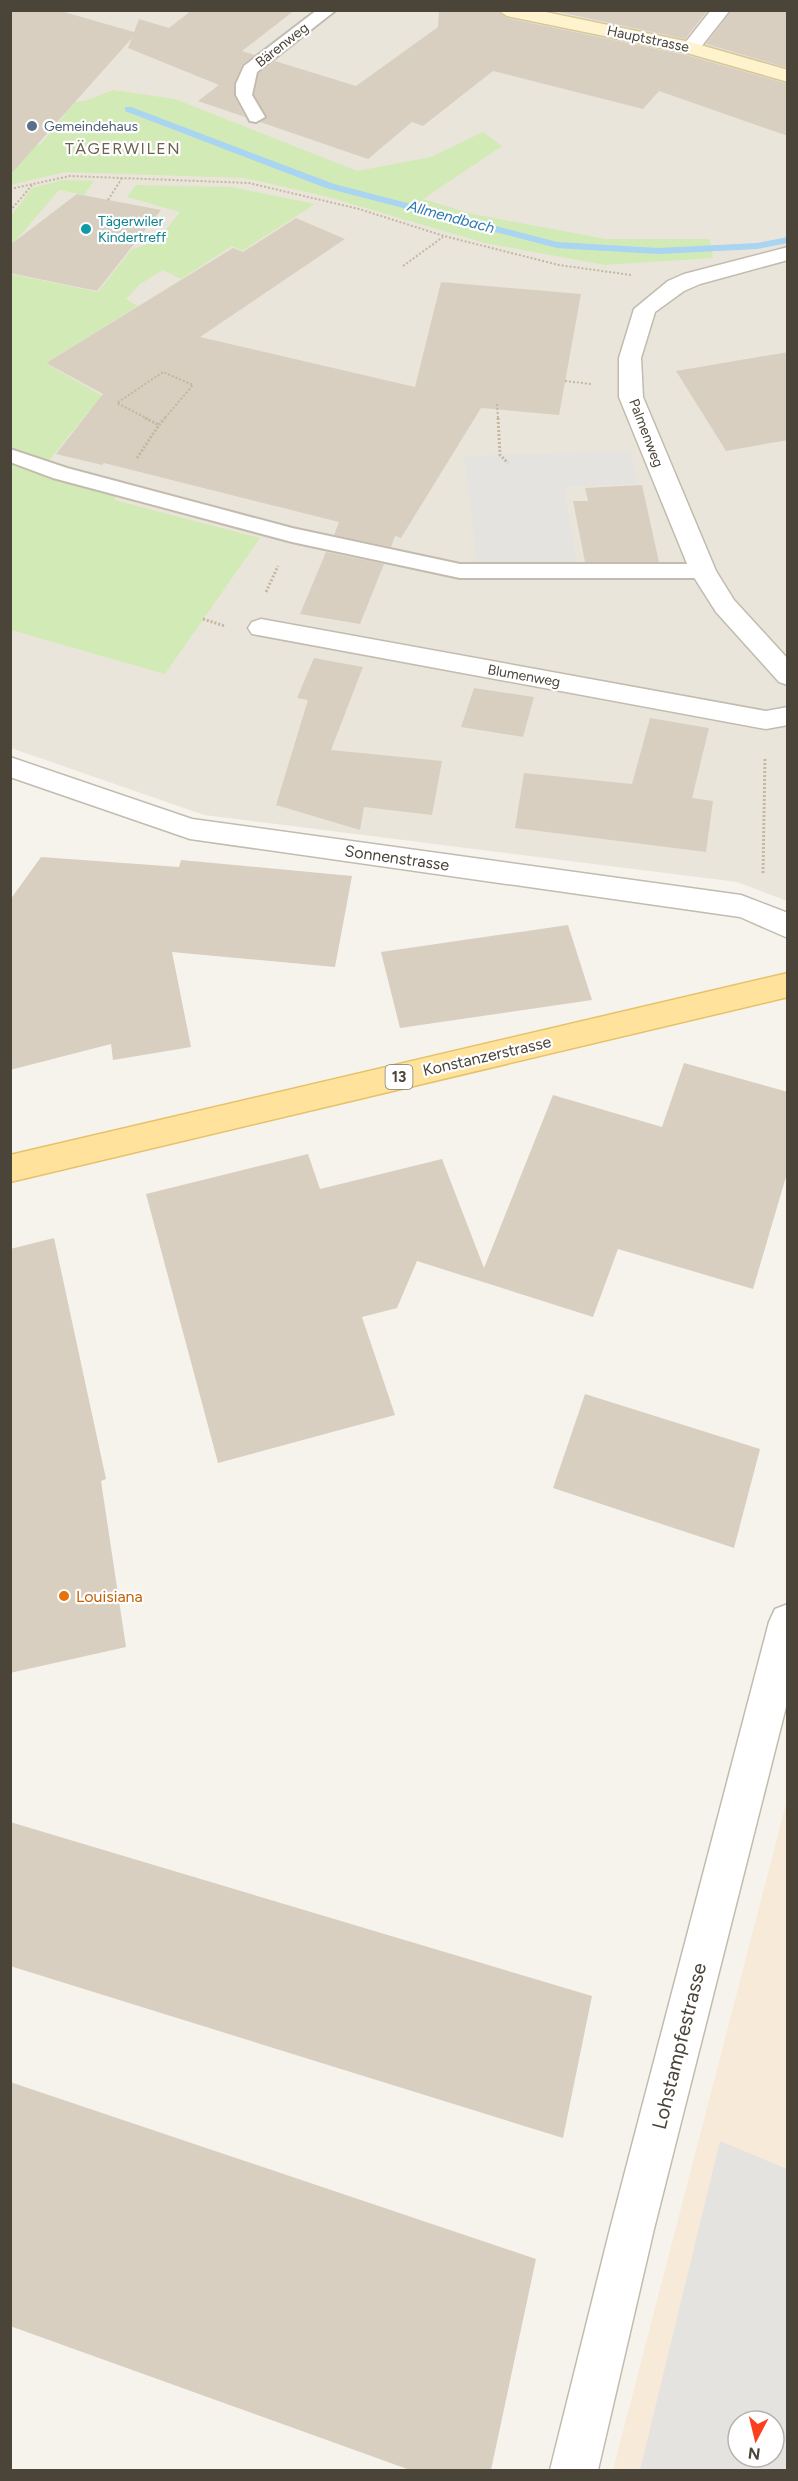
<svg xmlns="http://www.w3.org/2000/svg" width="798" height="2481" viewBox="0 0 798 2481" font-family="Figtree,sans-serif">
<style>
.residential{fill:#eae5da}
.commercial{fill:#f7ead8;fill-rule:evenodd}
.green{fill:#d2eab5}
.parking{fill:#e5e3e0;fill-rule:evenodd}
.lines{fill:none;stroke-linecap:round;stroke-linejoin:round}
.stream{fill:#a9d4f2;fill-rule:evenodd}
.building{fill:#d8cfc1}
.lane-casing{stroke:#c2bbae;stroke-width:4}
.street-casing{stroke:#c2bbae;stroke-width:3}
.secondary-casing{stroke:#d6c79b;stroke-width:3}
.primary-casing{stroke:#e6c16a;stroke-width:3}
.path-far1{stroke:#c4b79f;stroke-width:2;stroke-dasharray:2 2;stroke-linecap:butt}
.path{stroke:#c4b79f;stroke-width:3;stroke-dasharray:2 2;stroke-linecap:butt}
.lane{fill:#fff;fill-rule:evenodd}
.street{fill:#fff;fill-rule:evenodd}
.secondary{fill:#fff3cd;fill-rule:evenodd}
.primary{fill:#ffe39c;fill-rule:evenodd}
.service-dot{fill:#5c6f8a;stroke:#fff;stroke-width:2}
.culture-dot{fill:#0f9aa8;stroke:#fff;stroke-width:2}
.food-dot{fill:#e8710a;stroke:#fff;stroke-width:2}
.labels{text-anchor:middle;dominant-baseline:central;stroke-width:4.5;stroke-linejoin:round;paint-order:stroke}
.far-street-label{font-size:14px;fill:#4b4439;stroke:#fff}
.far-service-label{font-size:14px;fill:#4e5e75;stroke:#fff;text-anchor:start}
.far-culture-label{font-size:14px;fill:#0d838f;stroke:#fff;text-anchor:start}
.far-water-label{font-size:15px;font-style:italic;fill:#2e7ab2;stroke:#fff}
.shield{fill:#fff;stroke:#817c74;stroke-width:1.5}
.shield-label{font-size:15px;font-weight:bold;fill:#4b4439}
.far-quarter-label{font-size:16px;letter-spacing:1.5px;fill:#6e6250;stroke:#fff}
.street-label{font-size:16px;fill:#4b4439;stroke:#fff}
.food-label{font-size:16px;fill:#c56008;stroke:#fff;text-anchor:start}
.near-street-label{font-size:20px;fill:#4b4439;stroke:#fff}
</style>
<rect width="100%" height="100%" fill="#f6f3ec"/>
<!-- residential -->
<polygon class="residential" points="11,11 787,11 787,901 737,882 204,815 11,748"/>
<!-- commercial -->
<path class="commercial" d="M787,1800v670h-174zM738,2421h36v36h-36z"/>
<!-- green -->
<g class="green">
<polygon points="113,90 175,99 357,171 431,157 483,132 502,146 423,199 472,214 606,239 710,239 713,258 605,265 485,243 328,197 245,178 65,172 11,185 11,155 22,142 40,145 75,102 85,101"/>
<polygon points="64,180 94,181 84,195 59,190 11,246 11,216 32,188"/>
<polygon points="136,185 232,187 315,204 242,251 232,246 181,279 163,270 140,284 126,299 138,306 45,363 106,398 88,412 47,463 11,447 11,274 98,292 131,250 158,240 180,212 127,197"/>
<polygon points="10,462 37,474 117,495 114,500 260,538 165,674 11,630"/>
</g>
<!-- parking -->
<g class="parking">
<polygon points="630,451 638,484 564,487 577,562 477,563 464,456"/>
<path d="M720,2141l67,28v301h-147zM738,2421h36v36h-36z"/>
</g>
<g class="lines">
<!-- stream -->
<polygon class="stream" points="125,107 131,107 334,184 557,242 658,248 757,243 788,237 788,243 757,249 658,254 557,248 326,188 125,111"/>
</g>
<!-- building -->
<g class="building">
<polygon points="10,10 57,10 134,32 139,19 169,28 192,10 295,10 242,51 255,55 242,65 234,84 234,96 245,117 198,101 219,85 128,48 132,38 10,175"/>
<polygon points="439,10 496,10 507,18 686,55 788,84 788,136 659,91 643,109 493,71 423,126 412,122 368,159 260,122 267,118 254,95 259,73 275,61 356,86 438,27"/>
<polygon points="549,10 708,10 685,39"/>
<polygon points="732,10 788,10 788,68 706,44"/>
<polygon points="77,194 161,210 97,291 10,273 10,245"/>
<polygon points="296,218 345,239 200,337 415,387 441,282 581,294 559,415 481,408 401,538 395,536 391,547 334,535 339,522 104,463 102,465 56,454 103,394 46,363 233,248 243,252"/>
<polygon points="788,352 788,440 726,451 676,371"/>
<polygon points="642,485 659,562 585,562 573,501 588,501 585,488"/>
<polygon points="326,552 384,564 360,624 300,614"/>
<polygon points="314,658 363,667 331,750 442,761 432,815 364,807 360,830 276,805 308,700 297,698"/>
<polygon points="474,688 534,697 523,737 461,727"/>
<polygon points="650,718 709,728 692,798 713,801 706,852 515,828 524,773 632,784"/>
<polygon points="41,857 179,867 181,860 352,876 335,967 172,952 191,1047 113,1060 111,1044 10,1070 10,900"/>
<polygon points="568,925 592,1000 400,1028 381,952"/>
<polygon points="684,1063 788,1092 788,1170 753,1289 618,1249 593,1317 417,1261 397,1308 362,1317 395,1415 218,1463 146,1194 308,1154 320,1189 442,1159 484,1268 553,1095 662,1127"/>
<polygon points="54,1238 106,1479 101,1481 126,1647 10,1673 10,1249"/>
<polygon points="585,1394 760,1449 734,1548 553,1488"/>
<polygon points="10,1822 592,1996 563,2138 10,1966"/>
<polygon points="10,2082 536,2259 491,2470 410,2470 10,2326"/>
</g>
<g class="lines">
<defs>
<g id="lane">
<polygon points="317,10 336,10 257,72 252,95 265,117 256,122 250,121 236,95 236,84 244,66"/>
<polygon points="10,449 67,468 292,528 460,564 703,564 711,566 714,571 711,576 703,578 460,578 292,542 53,478 10,462"/>
</g>
<g id="street">
<polygon points="711,10 730,10 697,52 683,52 681,48"/>
<polygon points="788,247 788,260 700,284 684,291 655,312 641,358 643,397 716,571 734,600 788,659 788,685 779,682 716,612 690,571 619,397 619,358 634,309 668,281 684,274"/>
<polygon points="261,619 766,711 788,707 788,725 766,729 252,634 248,628 252,622"/>
<polygon points="10,757 192,819 741,895 788,913 788,938 740,917 190,839 10,777"/>
<polygon points="788,1604 788,1699 654,2229 598,2470 550,2470 610,2229 769,1622 775,1609"/>
</g>
<polygon id="secondary" points="498,10 536,10 690,42 788,70 788,82 687,53 507,16"/>
<polygon id="primary" points="788,973 788,997 10,1182 10,1155"/>
</defs>
<!-- lane casing -->
<use href="#lane" class="lane-casing"/>
<!-- street casing -->
<use href="#street" class="street-casing"/>
<!-- secondary casing -->
<use href="#secondary" class="secondary-casing"/>
<!-- primary casing -->
<use href="#primary" class="primary-casing"/>
<!-- path-far1 -->
<g class="path-far1">
<polyline points="10,189 70,176 249,183 359,209 444,236 559,265 631,275"/>
<polyline points="108,200 122,178"/>
<polyline points="10,211 33,184"/>
<polyline points="403,266 443,237"/>
<polyline points="565,381 591,384"/>
<polyline points="497,404 498,419"/>
<polyline points="148,419 117,403 163,372 193,385 164,419"/>
</g>
<!-- path -->
<g class="path">
<polyline points="145,418 159,425"/>
<polyline points="498,418 500,455 508,463"/>
<polyline points="159,425 165,418"/>
<polyline points="137,458 159,425"/>
<polyline points="266,592 278,566"/>
<polyline points="203,619 225,626"/>
<polyline points="763,873 765,757"/>
</g>
<!-- lane -->
<use href="#lane" class="lane"/>
<!-- street -->
<use href="#street" class="street"/>
<!-- secondary -->
<use href="#secondary" class="secondary"/>
<!-- primary -->
<use href="#primary" class="primary"/>
</g>
<!-- markers -->
<circle class="service-dot" cx="32" cy="126" r="6"/>
<circle class="culture-dot" cx="86" cy="229" r="6"/>
<circle class="food-dot" cx="64" cy="1596" r="6"/>
<g class="labels">
<!-- far-street labels -->
<g class="far-street-label">
<text transform="translate(648 39) rotate(12)">Hauptstrasse</text>
<text transform="translate(282 45) rotate(-38)">Bärenweg</text>
<text transform="translate(646 433) rotate(69)">Palmenweg</text>
<text transform="translate(524 676) rotate(10)">Blumenweg</text>
</g>
<!-- far-service labels -->
<g class="far-service-label">
<text x="44" y="126">Gemeindehaus</text>
</g>
<!-- far-culture labels -->
<g class="far-culture-label">
<text x="98" y="221">Tägerwiler<tspan x="98" dy="16">Kindertreff</tspan></text>
</g>
<!-- far-water labels -->
<g class="far-water-label">
<text transform="translate(451 217) rotate(15)">Allmendbach</text>
</g>
<!-- shield labels -->
<rect class="shield" x="385.5" y="1065" width="27" height="24" rx="4.5"/>
<g class="shield-label">
<text x="399" y="1077">13</text>
</g>
<!-- far-quarter labels -->
<g class="far-quarter-label">
<text x="123" y="148">TÄGERWILEN</text>
</g>
<!-- street labels -->
<g class="street-label">
<text transform="translate(397 858) rotate(8)">Sonnenstrasse</text>
<text transform="translate(487 1056) rotate(-13)">Konstanzerstrasse</text>
</g>
<!-- food labels -->
<g class="food-label">
<text x="76" y="1596">Louisiana</text>
</g>
<!-- near-street labels -->
<g class="near-street-label">
<text transform="translate(679 2046) rotate(-76)">Lohstampfestrasse</text>
</g>
</g>
<!-- border -->
<rect width="798" height="2481" fill="none" stroke="#4b4439" stroke-width="24"/>
<!-- north arrow -->
<g transform="translate(756 2439) rotate(187)"><circle r="28" fill="#ffffff" stroke="#b7b4b0" stroke-width="1.5"/>
<path d="M0-4.5L10 22L0 15L-10 22Z" fill="#fc3f1d"/>
<text y="-9" font-size="16" font-weight="bold" text-anchor="middle" fill="#4b4439">N</text>
</g>
</svg>
